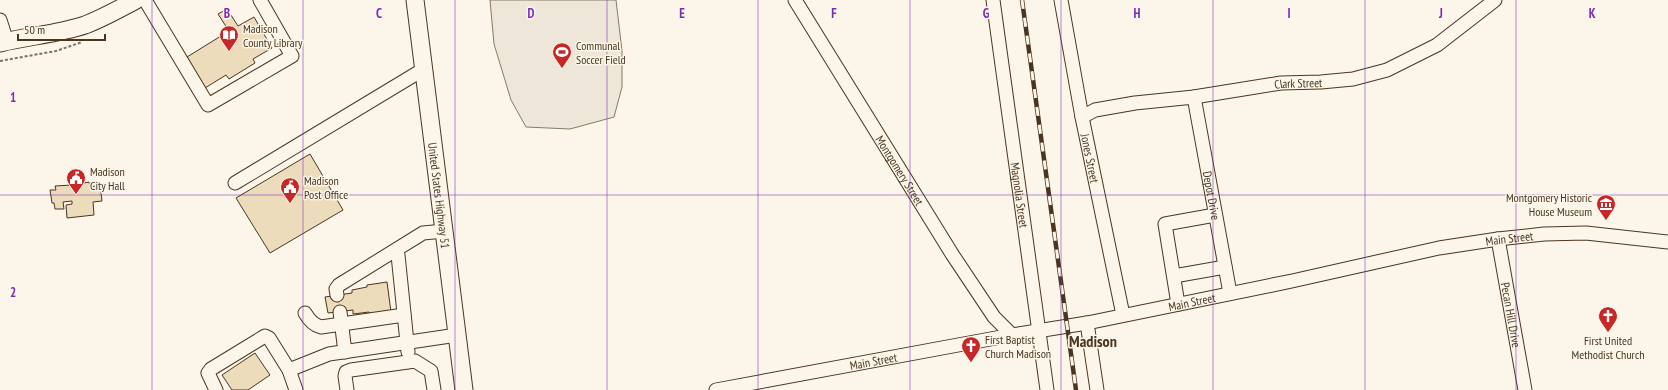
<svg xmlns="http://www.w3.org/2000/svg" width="1668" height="390" viewBox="0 0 1668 390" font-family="'PT Sans Narrow',sans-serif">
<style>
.green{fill:#ede6d9;stroke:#887966}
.building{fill:#ecdcbc;stroke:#4a3520}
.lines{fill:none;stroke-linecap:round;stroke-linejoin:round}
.minor-casing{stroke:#4a3520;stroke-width:15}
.major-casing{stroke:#4a3520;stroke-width:19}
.path{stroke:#7f6f5c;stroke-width:2;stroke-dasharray:3 2;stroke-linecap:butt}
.minor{stroke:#fbf6e9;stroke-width:13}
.major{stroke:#fbf6e9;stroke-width:17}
.rail-casing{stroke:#4a3520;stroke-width:4.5}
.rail{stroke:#fbf6e9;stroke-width:3;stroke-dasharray:9;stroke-linecap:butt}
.grid{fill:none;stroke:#7b2cbf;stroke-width:1;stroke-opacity:0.55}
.labels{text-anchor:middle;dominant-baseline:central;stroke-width:3;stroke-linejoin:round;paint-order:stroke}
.poi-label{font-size:12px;fill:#4a3520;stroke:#fbf6e9;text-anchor:start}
.street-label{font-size:12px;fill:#4a3520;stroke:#fbf6e9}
.district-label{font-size:16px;font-weight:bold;fill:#4a3520;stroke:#fbf6e9}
.grid-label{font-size:13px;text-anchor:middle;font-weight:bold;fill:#7b2cbf;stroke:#fbf6e9;stroke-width:3;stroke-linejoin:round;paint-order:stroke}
</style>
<rect width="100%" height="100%" fill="#fbf6e9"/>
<!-- green -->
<polygon class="green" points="490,0 616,0 622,51 622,87 614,117 570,129 526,127 511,100 494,44"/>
<!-- building -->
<g class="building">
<polygon points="227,9 238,26 254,17 272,48 253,59 255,63 229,79 226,75 205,88 187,57 229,31 218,14"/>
<polygon points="310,154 343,210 270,253 236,198"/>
<polygon points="71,175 79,175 80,178 84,178 84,183 89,182 90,187 100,185 102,201 93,202 94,215 67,218 66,205 72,204 72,201 63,202 64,209 55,209 54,203 52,203 50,190 56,190 55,186 72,185"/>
<polygon points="387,282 391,312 370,315 369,312 353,314 353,310 328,313 325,297 352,293 352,290 367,287 367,285"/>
<polygon points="255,353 270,375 248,390 232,390 222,375"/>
</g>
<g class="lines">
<defs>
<g id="minor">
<polyline points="145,0 208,105 292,56 260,0"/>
<path id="s1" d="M795,0l157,254 42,63 18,18"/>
<path id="s2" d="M993,0l54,390"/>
<path id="s3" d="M1061,0l21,117 41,198"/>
<polyline points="0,20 7,42"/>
<path id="s4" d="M1194,97l36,196"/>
<path id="s5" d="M1082,117l13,-7 40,-7 59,-6 87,-14 40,-1 32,-3 34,-9 50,-25 58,-45"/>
<polyline points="235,183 424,69"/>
<path id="s6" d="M1498,239l27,151"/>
<polyline points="395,251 398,255 408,352"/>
<polyline points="1174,276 1225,267"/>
<polyline points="337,295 336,289 339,285 423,233 444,231"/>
<polyline points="1178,304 1165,224 1215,215"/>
<polyline points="340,312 345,352"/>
<path d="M305,313c4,7 8,12 16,14l83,-12"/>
<polyline points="1087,323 1097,390"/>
<polyline points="289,370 296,390"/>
<polyline points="216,390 208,373 211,369 265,336 269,338 289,370 329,354 457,335"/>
<polyline points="347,390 345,376 346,372 351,370 415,361 431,371 434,390"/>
<path id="s7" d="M716,390l296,-55 75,-12 205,-42 147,-33 59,-9 46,-5 42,-1 82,9"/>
</g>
<g id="major">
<path id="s8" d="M415,0l49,390"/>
<path d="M0,43c28,-7 58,-9 85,-18 18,-7 34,-16 51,-25"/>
</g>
</defs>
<!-- minor casing -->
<use href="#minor" class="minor-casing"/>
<!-- major casing -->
<use href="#major" class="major-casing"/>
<!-- path -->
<polyline class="path" points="0,61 56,51 82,42"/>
<!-- minor -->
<use href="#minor" class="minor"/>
<!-- major -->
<use href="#major" class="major"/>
<defs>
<polyline id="rail" points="1022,0 1076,390"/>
</defs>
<!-- rail casing -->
<use href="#rail" class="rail-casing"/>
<!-- rail -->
<use href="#rail" class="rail"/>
</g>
<!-- grid -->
<path class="grid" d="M152,0v390M303,0v390M455,0v390M607,0v390M758,0v390M910,0v390M1061,0v390M1213,0v390M1365,0v390M1516,0v390M0,195h1668"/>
<!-- icons -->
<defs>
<symbol id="library-pin" viewBox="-11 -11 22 30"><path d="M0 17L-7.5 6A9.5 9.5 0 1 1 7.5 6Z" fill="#c62828" stroke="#fbf6e9"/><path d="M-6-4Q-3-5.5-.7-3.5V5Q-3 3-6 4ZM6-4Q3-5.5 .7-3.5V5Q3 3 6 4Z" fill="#fff"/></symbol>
<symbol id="stadium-pin" viewBox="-11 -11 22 30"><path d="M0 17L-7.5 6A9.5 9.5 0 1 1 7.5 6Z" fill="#c62828" stroke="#fbf6e9"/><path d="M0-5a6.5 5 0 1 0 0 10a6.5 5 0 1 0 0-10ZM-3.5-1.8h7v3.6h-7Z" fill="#fff"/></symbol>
<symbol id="civic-pin" viewBox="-11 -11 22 30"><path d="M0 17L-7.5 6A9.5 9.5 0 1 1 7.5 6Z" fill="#c62828" stroke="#fbf6e9"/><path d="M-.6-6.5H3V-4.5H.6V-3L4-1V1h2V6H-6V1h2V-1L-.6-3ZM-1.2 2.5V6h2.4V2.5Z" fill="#fff"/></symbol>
<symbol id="museum-pin" viewBox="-11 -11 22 30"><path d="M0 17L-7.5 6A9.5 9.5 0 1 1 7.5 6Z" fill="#c62828" stroke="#fbf6e9"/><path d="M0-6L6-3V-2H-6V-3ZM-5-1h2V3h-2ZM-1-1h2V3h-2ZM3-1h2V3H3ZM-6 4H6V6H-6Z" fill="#fff"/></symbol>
<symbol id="church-pin" viewBox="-11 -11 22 30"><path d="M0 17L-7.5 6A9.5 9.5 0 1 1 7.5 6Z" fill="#c62828" stroke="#fbf6e9"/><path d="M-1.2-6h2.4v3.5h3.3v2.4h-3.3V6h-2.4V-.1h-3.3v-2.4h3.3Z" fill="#fff"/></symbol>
</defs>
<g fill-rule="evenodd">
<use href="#library-pin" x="218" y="24" width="22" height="30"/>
<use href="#stadium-pin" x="551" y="41" width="22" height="30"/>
<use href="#civic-pin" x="65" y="167" width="22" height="30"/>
<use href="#civic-pin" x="279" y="176" width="22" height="30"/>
<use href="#museum-pin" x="1595" y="193" width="22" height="30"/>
<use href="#church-pin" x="1597" y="305" width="22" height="30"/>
<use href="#church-pin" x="960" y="335" width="22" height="30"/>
</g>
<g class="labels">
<!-- poi labels -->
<g class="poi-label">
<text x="243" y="28">Madison<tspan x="243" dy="14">County Library</tspan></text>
<text x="576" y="45">Communal<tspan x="576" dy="14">Soccer Field</tspan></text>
<text x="90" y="171">Madison<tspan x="90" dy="14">City Hall</tspan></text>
<text x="304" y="180">Madison<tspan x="304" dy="14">Post Office</tspan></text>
<text x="1592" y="197" text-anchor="end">Montgomery Historic<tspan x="1592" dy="14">House Museum</tspan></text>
<text x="985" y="339">First Baptist<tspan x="985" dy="14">Church Madison</tspan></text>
<text x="1608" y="340" text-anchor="middle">First United<tspan x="1608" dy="14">Methodist Church</tspan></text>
</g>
<!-- street labels -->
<g class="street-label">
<text stroke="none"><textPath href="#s5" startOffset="220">Clark Street</textPath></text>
<text stroke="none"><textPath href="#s3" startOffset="161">Jones Street</textPath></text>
<text stroke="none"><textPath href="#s1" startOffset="200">Montgomery Street</textPath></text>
<text stroke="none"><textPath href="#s8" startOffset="197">United States Highway 51</textPath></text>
<text stroke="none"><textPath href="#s2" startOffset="197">Magnolia Street</textPath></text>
<text stroke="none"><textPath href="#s4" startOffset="100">Depot Drive</textPath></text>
<text stroke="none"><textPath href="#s7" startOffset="808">Main Street</textPath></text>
<text stroke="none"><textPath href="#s7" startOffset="484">Main Street</textPath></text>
<text stroke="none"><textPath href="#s6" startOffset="77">Pecan Hill Drive</textPath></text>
<text stroke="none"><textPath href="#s7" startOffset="160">Main Street</textPath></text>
</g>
<!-- district labels -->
<g class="district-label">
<text x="1093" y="341">Madison</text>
</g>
</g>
<g class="grid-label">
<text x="227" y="18">B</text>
<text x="379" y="18">C</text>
<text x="531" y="18">D</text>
<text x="682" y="18">E</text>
<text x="834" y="18">F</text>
<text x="986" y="18">G</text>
<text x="1137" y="18">H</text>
<text x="1289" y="18">I</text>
<text x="1441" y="18">J</text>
<text x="1592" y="18">K</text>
<text x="13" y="102">1</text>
<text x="13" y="297">2</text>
</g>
<!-- scale -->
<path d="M18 34v6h87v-6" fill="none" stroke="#4a3520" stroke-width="2"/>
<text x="24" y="34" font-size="12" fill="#4a3520" stroke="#fbf6e9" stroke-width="3" paint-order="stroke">50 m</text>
</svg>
